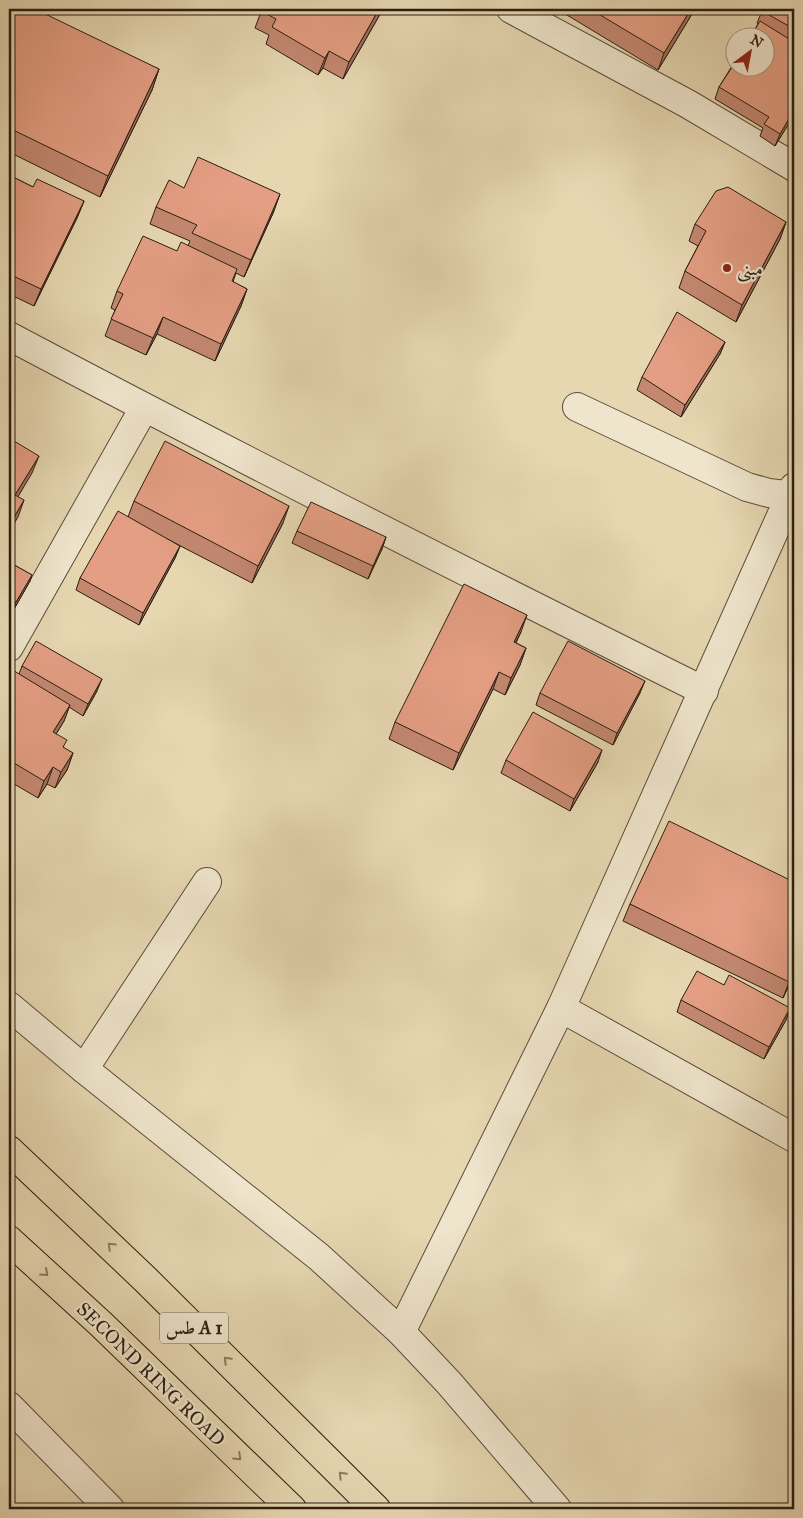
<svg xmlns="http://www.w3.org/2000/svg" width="803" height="1518" viewBox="0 0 803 1518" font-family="'IM FELL Great Primer',Amiri,serif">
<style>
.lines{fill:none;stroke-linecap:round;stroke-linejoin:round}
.minor-casing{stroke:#5a4c3a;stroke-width:30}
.tertiary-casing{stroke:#5a4c3a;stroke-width:30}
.trunk-casing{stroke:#2b1d12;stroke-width:30}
.minor{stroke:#efe5cc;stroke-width:28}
.tertiary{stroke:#efe5cc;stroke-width:28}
.trunk{stroke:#e6d7b1;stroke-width:28}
.wall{fill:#c48871;stroke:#2b1d12}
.shaded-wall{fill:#a06f5c;stroke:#2b1d12}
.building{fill:#e49e83;stroke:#2b1d12}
.oneway{stroke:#887a62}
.poi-dot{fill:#8f2418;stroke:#efe5cc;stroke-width:2}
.labels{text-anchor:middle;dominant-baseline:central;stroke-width:4.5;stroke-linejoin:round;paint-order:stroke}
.shield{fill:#efe5cc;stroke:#66594a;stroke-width:1}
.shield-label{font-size:18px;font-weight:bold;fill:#2b1d12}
.poi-label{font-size:19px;fill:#2b1d12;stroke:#efe5cc;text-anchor:start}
.street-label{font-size:19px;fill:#2b1d12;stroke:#efe5cc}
</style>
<rect width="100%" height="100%" fill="#e6d7b1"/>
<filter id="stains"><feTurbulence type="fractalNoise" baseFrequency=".004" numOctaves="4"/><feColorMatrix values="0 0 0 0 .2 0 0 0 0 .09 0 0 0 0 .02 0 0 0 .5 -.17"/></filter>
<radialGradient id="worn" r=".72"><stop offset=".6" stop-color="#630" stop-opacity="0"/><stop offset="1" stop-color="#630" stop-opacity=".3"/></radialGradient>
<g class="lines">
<defs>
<g id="minor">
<polyline points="511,9 688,104 794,167"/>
<path d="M9,336c230,122 462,239 695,355"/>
<polyline points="577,407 747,487 769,493 794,496"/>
<polyline points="9,647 144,408"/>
<polyline points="561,1008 794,1138"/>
<polyline points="84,1069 207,882"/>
<polyline points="401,1332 561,1008 794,487"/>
<polyline points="9,1406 110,1509"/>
</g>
<polyline id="tertiary" points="9,1006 84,1069 319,1257 401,1332 449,1383 557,1509"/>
<g id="trunk">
<polyline points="9,1150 146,1280 376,1509"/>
<polyline points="9,1240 102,1325 292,1509"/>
</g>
</defs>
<!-- minor casing -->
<use href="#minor" class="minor-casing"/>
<!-- tertiary casing -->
<use href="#tertiary" class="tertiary-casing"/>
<!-- trunk casing -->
<use href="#trunk" class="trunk-casing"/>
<!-- minor -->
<use href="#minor" class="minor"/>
<!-- tertiary -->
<use href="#tertiary" class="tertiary"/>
<!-- trunk -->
<use href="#trunk" class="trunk"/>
</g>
<!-- wall -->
<g class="wall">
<polygon points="9,9 159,69 152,90 100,197 9,152"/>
<polygon points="262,9 383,9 343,79 323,68 318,75 266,44 269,35 255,28"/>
<polygon points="557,9 695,9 658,70"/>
<polygon points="794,9 794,115 775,146 760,136 763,128 715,99 719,87 758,24 757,23 762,11"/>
<polygon points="9,175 33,187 84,201 77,218 34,306 9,294"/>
<polygon points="156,207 274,211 244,277 236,273 233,282 247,289 241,306 215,361 157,334 146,355 105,336 115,310 111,308 117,291 177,251 188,246 190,241 150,224"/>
<polygon points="786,222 780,239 736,322 679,288 685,271 698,246 689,241 695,224"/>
<polygon points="725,342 720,354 681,417 637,390 642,377"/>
<polygon points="134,501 283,523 252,583 167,539 180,546 175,558 139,625 76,590 80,578 128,517"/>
<polygon points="297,531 386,537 382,549 368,579 292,543"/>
<polygon points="9,562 32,575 30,581 14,609 9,606"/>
<polygon points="521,632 516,643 526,648 520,665 505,695 493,689 453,770 389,739 395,722"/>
<polygon points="22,666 97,691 83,716 69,707 64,721 56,734 64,748 73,753 67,770 55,788 47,784 38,798 9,781 9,672 19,674"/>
<polygon points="540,693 640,693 613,745 536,705"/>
<polygon points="506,760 598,762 570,811 501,773"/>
<polygon points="630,904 794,974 783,998 623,921"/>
<polygon points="724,985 790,1008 786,1020 764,1059 677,1012 681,1000"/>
</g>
<!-- shaded-wall -->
<g class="shaded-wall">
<polygon points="379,9 383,9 343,79 349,62"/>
<polygon points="691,9 695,9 658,70 664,53"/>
<polygon points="329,51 323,68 318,75 325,58"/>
<polygon points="159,69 152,90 100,197 108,176"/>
<polygon points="794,110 794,115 775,146 780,134"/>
<polygon points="280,194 274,211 244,277 251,260"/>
<polygon points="84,201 77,218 34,306 41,289"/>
<polygon points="786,222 780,239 736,322 742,305"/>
<polygon points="247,289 241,306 215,361 221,344"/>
<polygon points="163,317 157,334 146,355 153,338"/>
<polygon points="725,342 720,354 681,417 685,405"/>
<polygon points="39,456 32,473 9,512 15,495"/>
<polygon points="24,500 18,517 9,532 9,526"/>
<polygon points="289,506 283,523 252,583 258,566"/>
<polygon points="386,537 382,549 368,579 373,566"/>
<polygon points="180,546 175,558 139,625 143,613"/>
<polygon points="32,575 30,581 14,609 16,602"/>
<polygon points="527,615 521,632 507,659 514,642"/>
<polygon points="526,648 520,665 505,695 511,678"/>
<polygon points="499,672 493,689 453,770 459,753"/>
<polygon points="102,679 97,691 83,716 88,704"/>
<polygon points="645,681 640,693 613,745 617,733"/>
<polygon points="70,705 64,721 47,749 53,732"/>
<polygon points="602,750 598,762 570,811 574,799"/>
<polygon points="73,753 67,770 55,788 61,772"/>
<polygon points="53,767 47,784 38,798 44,781"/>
<polygon points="794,970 794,974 783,998 789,982"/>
<polygon points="790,1008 786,1020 764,1059 769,1047"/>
</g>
<!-- building -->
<g class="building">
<polygon points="9,9 35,9 159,69 108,176 9,128"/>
<polygon points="262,9 379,9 349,62 329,51 325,58 272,27 276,19 261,11"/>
<polygon points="590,9 691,9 664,53"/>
<polygon points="763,9 794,9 794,29 762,11"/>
<polygon points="760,21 794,42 794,110 780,134 764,124 769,117 719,87 736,61 736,68 766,68 766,38 750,38"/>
<polygon points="198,157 280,194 251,260 192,233 197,225 156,207 169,180 184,188"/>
<polygon points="9,175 33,187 37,179 84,201 41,289 9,274"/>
<polygon points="728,187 786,222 742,305 685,271 706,231 695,224 716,191"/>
<polygon points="143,236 177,251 181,242 237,269 232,281 247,289 221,344 163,317 153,338 111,319 123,294 117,291"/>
<polygon points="677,312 725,342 685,405 642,377"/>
<polygon points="9,438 39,456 15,495 24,500 9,526"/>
<polygon points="165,441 289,506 258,566 134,501"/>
<polygon points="311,502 386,537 373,566 297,531"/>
<polygon points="118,511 180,546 143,613 80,578"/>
<polygon points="9,562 32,575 16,602 9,598"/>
<polygon points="464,584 527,615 514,642 526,648 511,678 499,672 459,753 395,722"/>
<polygon points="36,641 102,679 88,704 22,666"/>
<polygon points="568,641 645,681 617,733 540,693"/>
<polygon points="11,669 70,705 53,732 67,740 63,747 73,753 61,772 53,767 44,781 9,760 9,672"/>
<polygon points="533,712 602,750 574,799 506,760"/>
<polygon points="669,821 794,882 794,970 789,982 630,904"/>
<polygon points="697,971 724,985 729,975 790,1008 769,1047 681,1000"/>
</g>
<!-- one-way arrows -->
<defs><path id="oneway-chevron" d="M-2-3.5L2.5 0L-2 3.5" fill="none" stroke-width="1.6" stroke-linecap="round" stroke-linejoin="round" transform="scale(1.25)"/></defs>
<g class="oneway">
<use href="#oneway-chevron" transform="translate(111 1246) rotate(-136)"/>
<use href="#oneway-chevron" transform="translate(45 1273) rotate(42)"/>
<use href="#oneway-chevron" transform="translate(227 1360) rotate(-135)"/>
<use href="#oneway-chevron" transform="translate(238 1457) rotate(44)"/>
<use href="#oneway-chevron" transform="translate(342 1475) rotate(-135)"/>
</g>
<!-- markers -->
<circle class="poi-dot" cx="727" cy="268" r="5"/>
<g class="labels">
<!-- shield labels -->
<rect class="shield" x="160" y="1312.5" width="68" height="31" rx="4"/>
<g class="shield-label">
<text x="194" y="1328">طس A 1</text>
</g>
<!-- poi labels -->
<g class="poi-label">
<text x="737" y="268">مبنى</text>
</g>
<!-- street labels -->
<g class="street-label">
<text transform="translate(151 1374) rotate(44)">SECOND RING ROAD</text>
</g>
</g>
<!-- margin -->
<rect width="803" height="1518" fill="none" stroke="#e6d7b1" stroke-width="30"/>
<rect x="10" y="10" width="783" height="1498" fill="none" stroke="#2b1d12" stroke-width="2.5"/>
<rect x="15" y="15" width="773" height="1488" fill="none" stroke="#2b1d12"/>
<!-- north arrow -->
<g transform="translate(750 52) rotate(32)"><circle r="24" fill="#efe5cc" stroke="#a19582"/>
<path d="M0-4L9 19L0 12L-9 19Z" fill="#8f2418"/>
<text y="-8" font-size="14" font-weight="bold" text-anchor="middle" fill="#2b1d12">N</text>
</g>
<rect width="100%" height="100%" filter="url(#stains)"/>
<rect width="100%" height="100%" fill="url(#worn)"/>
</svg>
